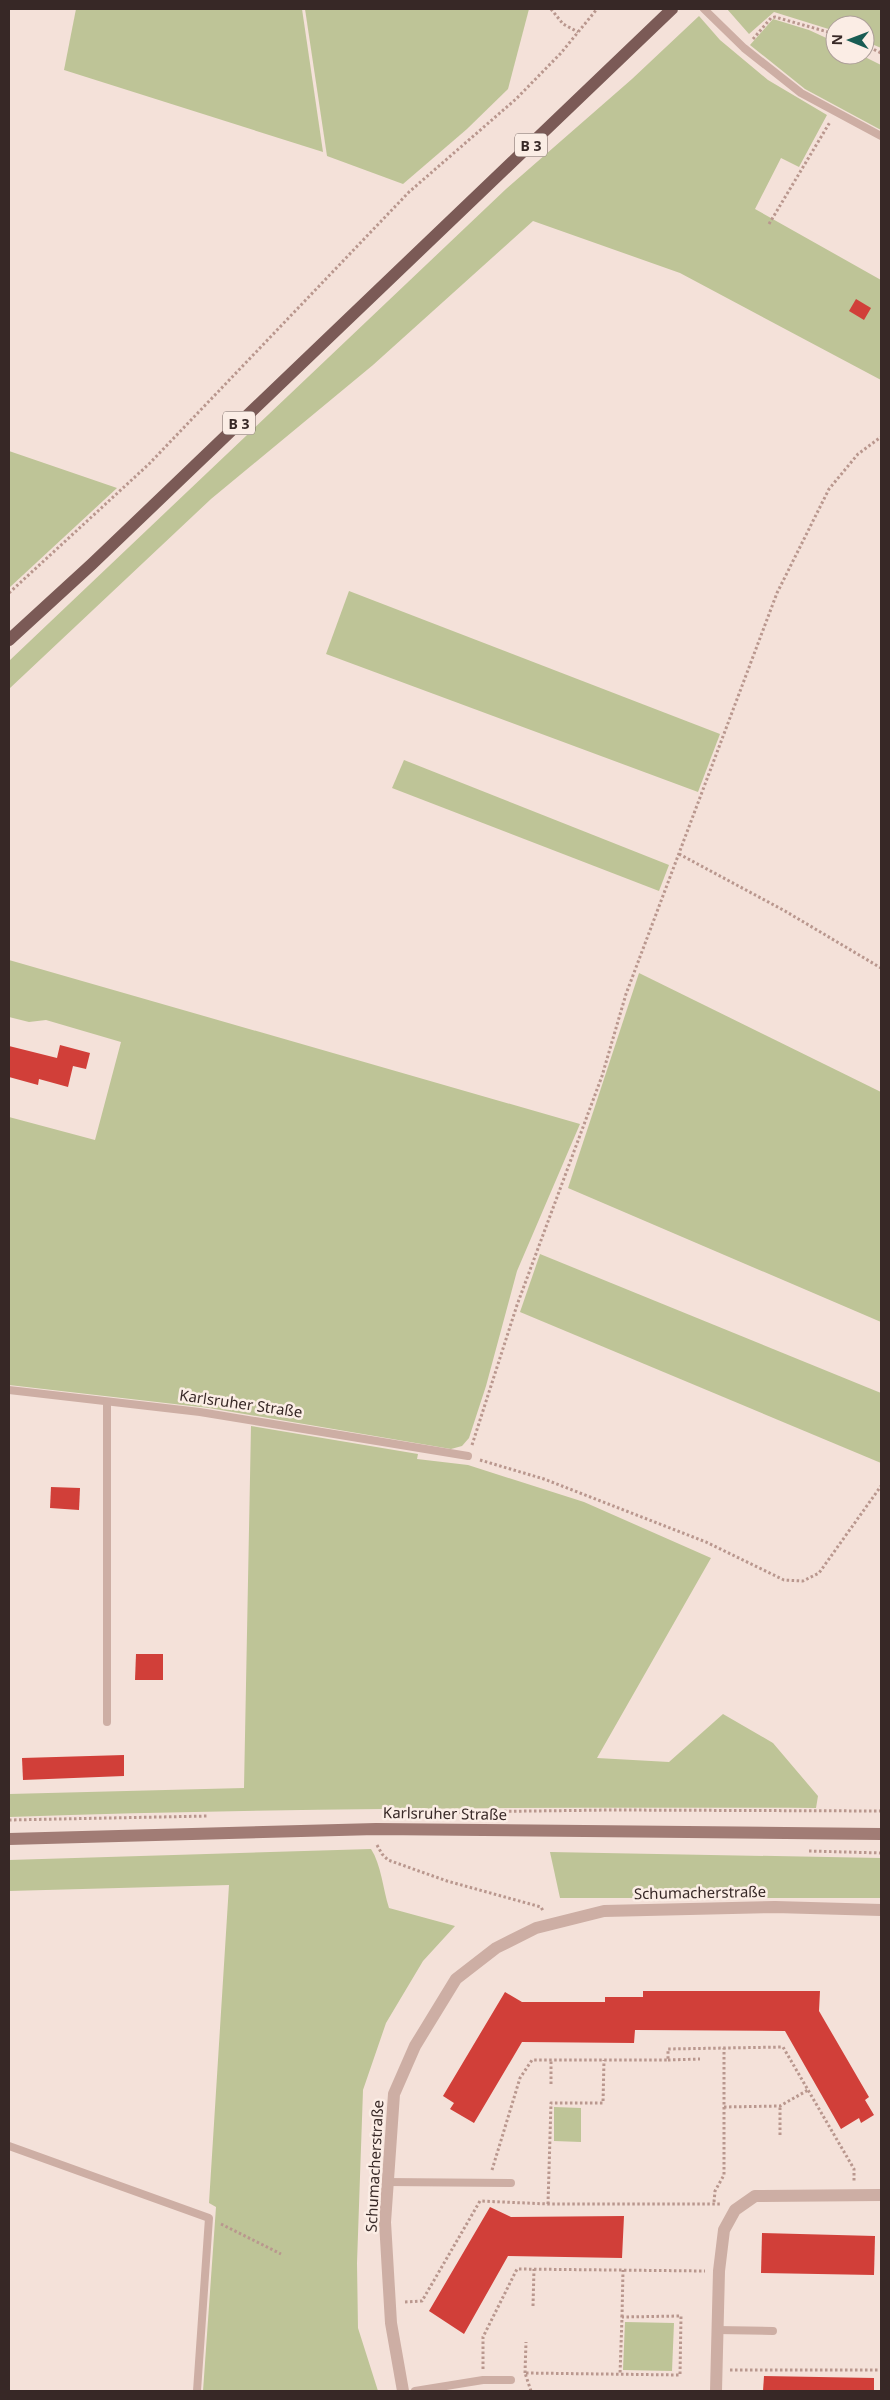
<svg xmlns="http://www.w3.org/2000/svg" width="890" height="2400" viewBox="0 0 890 2400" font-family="'Noto Sans',sans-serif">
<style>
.green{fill:#bec497}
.building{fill:#d13f39}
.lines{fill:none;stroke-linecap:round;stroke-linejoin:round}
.path{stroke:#b9978e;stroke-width:3;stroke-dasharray:2.5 2.5;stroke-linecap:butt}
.service{stroke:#cdaea4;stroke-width:8}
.minor{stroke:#cdaea4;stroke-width:12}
.secondary{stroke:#a17c75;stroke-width:12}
.primary{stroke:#7b5a56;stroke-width:12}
.labels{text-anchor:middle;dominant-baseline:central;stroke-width:5;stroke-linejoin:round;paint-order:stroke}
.shield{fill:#fbede5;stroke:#72635f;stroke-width:1}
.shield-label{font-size:14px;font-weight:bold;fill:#372826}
.street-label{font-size:15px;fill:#372826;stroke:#fbede5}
</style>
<rect width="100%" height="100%" fill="#f4e1d9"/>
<!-- green -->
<g class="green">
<polygon points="76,9 302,9 323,152 64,70"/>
<polygon points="305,9 529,9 508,89 467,129 403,184 327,156"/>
<polygon points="727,9 881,9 881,48 865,41 865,25 835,25 835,31 774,12 749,34"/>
<polygon points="699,16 720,40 768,80 827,115 799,167 781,158 755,209 881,280 881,380 680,273 533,221 373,365 211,499 9,689 9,661 506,189 632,79"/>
<polygon points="773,19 809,30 835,42 835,55 861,55 881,65 881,130 805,89 750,45"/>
<polygon points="9,451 117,488 9,588"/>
<polygon points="349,591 720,734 698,792 326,654"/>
<polygon points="404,760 669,865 659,891 392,788"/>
<polygon points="9,960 580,1124 517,1271 486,1386 469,1438 462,1446 451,1449 209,1408 9,1385 9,1117 95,1140 121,1042 46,1020 29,1022 9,1017"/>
<polygon points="639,973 881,1092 881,1322 568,1188"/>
<polygon points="540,1254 881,1393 881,1463 520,1312"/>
<path d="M251,1426l167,28 -1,5 51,6 116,37 127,56 -114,200 72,4 54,-48 50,29 45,53 -2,12c-269,-1 -538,0 -807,9v-23l235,-6z"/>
<path d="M371,1849c10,15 12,40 18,59l66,18 -32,35 -37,62 -23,67 -6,173 1,65 20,63h-175l13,-184 -7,-4 20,-318 -220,6v-31z"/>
<polygon points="550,1852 881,1858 881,1898 560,1898"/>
<polygon points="554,2107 581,2108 581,2142 554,2141"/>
<polygon points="625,2322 674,2323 672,2371 623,2370"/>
</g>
<!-- building -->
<g class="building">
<polygon points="856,299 871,308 864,320 849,311"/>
<polygon points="60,1045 90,1053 86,1069 73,1066 68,1087 39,1079 38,1085 9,1077 9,1046 57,1058"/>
<polygon points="51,1487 80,1488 79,1510 50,1508"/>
<polygon points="136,1654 163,1654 163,1680 135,1680"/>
<polygon points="124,1755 124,1776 23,1780 22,1758"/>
<polygon points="643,1991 820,1991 819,2011 869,2097 865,2100 874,2115 861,2123 859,2118 841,2129 785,2031 635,2030 634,2043 522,2042 474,2123 450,2109 454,2103 443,2096 505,1992 522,2002 605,2002 605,1997 643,1997"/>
<polygon points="490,2207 511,2217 624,2216 622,2258 508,2256 464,2334 429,2311"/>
<polygon points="762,2233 875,2236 874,2275 761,2273"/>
<polygon points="764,2376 874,2378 874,2391 763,2391"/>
</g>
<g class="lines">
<!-- path -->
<g class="path">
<polyline points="551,9 563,24 578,32"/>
<polyline points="753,39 771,18 775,17 835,34"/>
<polyline points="865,45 881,53"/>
<polyline points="769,224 830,122"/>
<polyline points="9,593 149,464 409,192 516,99 561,53 597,9"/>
<polyline points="679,854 785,911 881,968"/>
<polyline points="472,1445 517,1305 602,1076 626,994 777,593 829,489 858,454 881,437"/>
<polyline points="480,1460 544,1479 706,1542 784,1580 803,1581 819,1573 881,1486"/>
<polyline points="454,1812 611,1810 881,1811"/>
<polyline points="9,1820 208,1816"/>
<polyline points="377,1845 382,1854 388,1860 447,1881 541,1907 543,1911"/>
<polyline points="809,1851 881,1853"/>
<polyline points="668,2060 700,2059"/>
<polyline points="551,2084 551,2060"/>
<polyline points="724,2107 780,2106 808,2090"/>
<polyline points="780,2135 780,2106"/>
<polyline points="492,2170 520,2078 532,2060 668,2060 668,2049 783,2047 854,2169 854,2181"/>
<polyline points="714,2202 715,2191 724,2175 724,2048"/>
<polyline points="548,2204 551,2103 603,2103 604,2060"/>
<polyline points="221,2224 281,2254"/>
<polyline points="405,2302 422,2301 480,2201 548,2204 721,2204"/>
<polyline points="533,2306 534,2269"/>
<polyline points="622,2317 623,2270"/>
<polyline points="483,2369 483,2337 517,2269 705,2271"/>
<polyline points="730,2370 881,2370"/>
<polyline points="525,2373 526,2342"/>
<polyline points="531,2391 525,2373 680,2375 681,2316 622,2317 620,2374"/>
</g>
<!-- service -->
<g class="service">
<polyline points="704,9 744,48 801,93 881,136"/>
<polyline points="9,1390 200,1412 468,1456"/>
<polyline points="107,1402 107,1722"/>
<polyline points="9,2146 209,2218 197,2391"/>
<polyline points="387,2182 511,2183"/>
<polyline points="717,2330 773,2331"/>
<polyline points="415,2391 483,2380 511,2380"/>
</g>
<!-- minor -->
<g class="minor">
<polyline points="403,2391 391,2323 385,2222 394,2094 415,2046 456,1979 496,1948 536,1928 604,1911 775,1907 881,1910"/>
<polyline points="716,2391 719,2271 724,2230 735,2210 755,2196 881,2195"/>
</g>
<!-- secondary -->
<polyline class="secondary" points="9,1839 376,1829 881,1834"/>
<!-- primary -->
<polyline class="primary" points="9,640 92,564 672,9"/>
</g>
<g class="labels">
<!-- shield labels -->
<g class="shield">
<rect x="515" y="133.5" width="32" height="23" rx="4"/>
<rect x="223" y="411.5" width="32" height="23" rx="4"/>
</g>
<g class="shield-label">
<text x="531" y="145">B 3</text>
<text x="239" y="423">B 3</text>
</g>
<!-- street labels -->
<g class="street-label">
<text transform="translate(241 1403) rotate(8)">Karlsruher Straße</text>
<text transform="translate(445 1813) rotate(1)">Karlsruher Straße</text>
<text transform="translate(700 1892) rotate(-1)">Schumacherstraße</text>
<text transform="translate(374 2166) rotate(-87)">Schumacherstraße</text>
</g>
</g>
<!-- border -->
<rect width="890" height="2400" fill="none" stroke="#372826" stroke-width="20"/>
<!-- north arrow -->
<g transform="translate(850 40) rotate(271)"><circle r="24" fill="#fbede5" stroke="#ad9e99"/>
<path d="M0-4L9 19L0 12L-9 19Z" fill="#185c53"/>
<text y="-8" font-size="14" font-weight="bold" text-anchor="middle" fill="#372826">N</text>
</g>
</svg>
